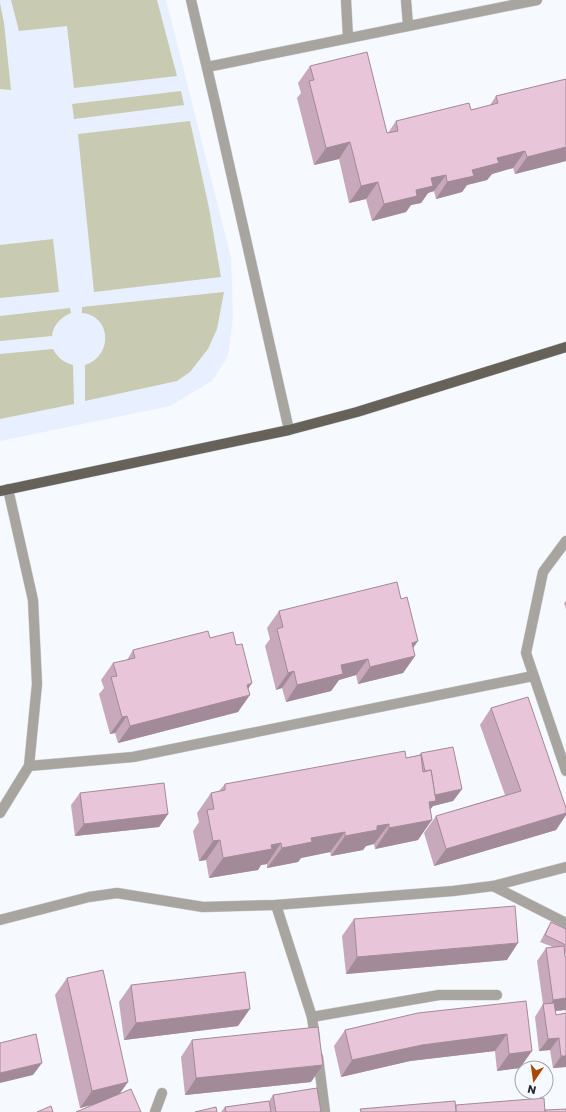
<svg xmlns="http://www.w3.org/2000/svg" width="566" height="1112" viewBox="0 0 566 1112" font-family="Poppins,sans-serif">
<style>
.built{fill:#e8effe}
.green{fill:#c8cbb1}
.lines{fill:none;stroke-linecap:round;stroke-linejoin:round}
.minor-casing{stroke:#d1d3d8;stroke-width:11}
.major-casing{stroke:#d1d3d8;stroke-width:11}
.minor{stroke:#a8a5a0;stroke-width:10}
.major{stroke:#666159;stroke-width:10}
.wall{fill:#c8a9bb;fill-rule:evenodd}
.shaded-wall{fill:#a28a98}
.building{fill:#e8c5d9;stroke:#a28a98}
</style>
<rect width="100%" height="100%" fill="#f6f9fd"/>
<!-- built -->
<polygon class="built" points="0,0 166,0 231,258 233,317 228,356 212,381 170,406 0,441"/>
<!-- green -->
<g class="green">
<polygon points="11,0 157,0 177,76 74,88 67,26 19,31"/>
<polygon points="0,3 4,23 11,90 0,89"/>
<polygon points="181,91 184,105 74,119 72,104"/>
<polygon points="190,121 209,208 221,277 94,292 78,134"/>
<polygon points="53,239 59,292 0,298 0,245"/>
<path d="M224,292l-7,37 -9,20 -18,23 -13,9 -92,20v-36c29,-9 26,-50 -3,-52v-6z"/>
<path d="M70,308l1,5c-10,4 -18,12 -19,23l-52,5v-25z"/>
<path d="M53,349c4,8 11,14 20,16l1,39 -74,15v-65z"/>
</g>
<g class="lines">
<defs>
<g id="minor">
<polyline points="191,0 215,102 289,430"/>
<polyline points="346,0 348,37"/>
<polyline points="406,0 408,25"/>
<polyline points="207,67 537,0"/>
<polyline points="566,541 543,572 526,653 566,771"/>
<polyline points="29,766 133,757 533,676"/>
<polyline points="0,813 29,766 37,684 33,600 8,489"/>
<polyline points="493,886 566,923"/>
<polyline points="276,905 312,1017 315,1039"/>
<polyline points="0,920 89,897 117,893 203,907 276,905 453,891 493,886 566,867"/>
<polyline points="312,1017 439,995 497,995"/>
<polyline points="318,1057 325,1112"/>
<polyline points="155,1112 162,1093"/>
</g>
<polyline id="major" points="0,491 289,430 357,412 566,347"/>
</defs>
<!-- minor casing -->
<use href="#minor" class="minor-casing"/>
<!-- major casing -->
<use href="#major" class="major-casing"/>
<!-- minor -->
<use href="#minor" class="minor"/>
<!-- major -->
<use href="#major" class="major"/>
</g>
<!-- wall -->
<g class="wall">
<polygon points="310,66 387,133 388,133 396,121 471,110 490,105 496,96 566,79 566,161 515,174 513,168 492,174 487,180 467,185 462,192 436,199 434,191 428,193 421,203 411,205 406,212 372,221 366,199 349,203 339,159 314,165 297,98 301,93 298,83"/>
<polygon points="566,601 566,609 564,603"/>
<polygon points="279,611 413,647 415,656 403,673 358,684 356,675 339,680 331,691 286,702 282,688 276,690 265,646 270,639 267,628"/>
<polygon points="210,638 248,689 238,712 118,743 115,733 110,734 99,694 104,688 101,680 113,663 127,660 133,650"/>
<polygon points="491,708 566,808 566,815 556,830 434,866 424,833 436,816 505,795 480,725"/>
<polygon points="421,753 462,789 453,801 433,806 430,809 418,840 375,849 374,844 366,846 363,850 331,856 330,852 301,858 298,862 267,868 267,864 261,865 258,870 209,878 206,860 199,861 193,831 199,822 197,813 211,793 219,791 225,784 406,758 419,755"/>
<polygon points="80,793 168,814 159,827 75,836 71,805"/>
<polygon points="354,919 507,960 346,974 342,936"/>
<path d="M551,922l15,7v25l-1,-1v4h1v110l-13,1 -3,-18 -11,1 -4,-34 8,-13 -6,-43 9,-13 7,-1 -13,-5 7,-13zM565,1010l1,3 -10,2 -1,-4z"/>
<polygon points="67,978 120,1093 94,1104 80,1108 55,995"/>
<polygon points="131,985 238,1026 124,1040 119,1002"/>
<polygon points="526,1001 520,1068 497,1071 495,1051 410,1061 341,1077 334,1046 345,1030"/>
<polygon points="192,1040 311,1082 185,1095 181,1057"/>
<polygon points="273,1095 321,1112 221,1112 225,1107 269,1101"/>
</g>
<!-- shaded-wall -->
<g class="shaded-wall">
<polygon points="350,142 339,159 314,165 326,148"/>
<polygon points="566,147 566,161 515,174 527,157"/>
<polygon points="525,151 513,168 492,174 487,180 467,185 462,192 436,199 447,182 497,158"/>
<polygon points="446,175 434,191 428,193 421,203 411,205 406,212 372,221 384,204 416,190 431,178"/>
<polygon points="378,182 366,199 349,203 361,186"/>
<polygon points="418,641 406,658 412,643"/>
<polygon points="415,656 403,673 358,684 370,667"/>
<polygon points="368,659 356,675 339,680 331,691 286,702 297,685 341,665"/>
<polygon points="294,671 282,688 276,690 288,673"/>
<polygon points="252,683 243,697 250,695 238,712 118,743 130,726 247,685"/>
<polygon points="127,716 115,733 110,734 122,717"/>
<polygon points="462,789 453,801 433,806 422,821 430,796"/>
<polygon points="566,813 566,815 556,830 434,866 446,849"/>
<polygon points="168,814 159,827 75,836 84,824"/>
<polygon points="432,820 418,840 375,849 389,828"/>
<polygon points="389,824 374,844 366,846 363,850 331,856 345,836 377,826"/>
<polygon points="345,832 330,852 301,858 298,862 267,868 282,848 311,838"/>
<polygon points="220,840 206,860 199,861 213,841"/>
<polygon points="281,843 267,864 261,865 258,870 209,878 223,858 271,845"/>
<polygon points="518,943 507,960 346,974 357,957"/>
<polygon points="566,998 566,1009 565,1010 544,1012 553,1000"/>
<polygon points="250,1009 238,1026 124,1040 136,1023"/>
<polygon points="507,1034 495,1051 410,1061 341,1077 352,1060 422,1045"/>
<polygon points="559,1038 550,1050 539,1051 548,1039"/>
<polygon points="532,1051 520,1068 497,1071 509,1054"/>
<polygon points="561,1056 566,1056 566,1067 553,1068"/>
<polygon points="42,1063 33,1075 0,1083 0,1073"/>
<polygon points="323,1065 311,1082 185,1095 196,1078"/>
<polygon points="128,1082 116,1099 80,1108 92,1091"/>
</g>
<!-- building -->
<g class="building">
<polygon points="367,52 387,133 398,131 396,121 469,103 471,110 498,103 496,96 566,79 566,147 527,157 525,151 497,158 499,163 472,170 474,176 447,182 446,175 431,178 433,186 416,190 417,196 384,204 378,182 361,186 350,142 326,148 309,81 314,80 310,66"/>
<polygon points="397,582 401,599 407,597 418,641 412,643 415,656 370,667 368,659 341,665 343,674 297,685 294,671 288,673 277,629 283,627 279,611"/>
<polygon points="208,631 210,638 233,632 236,645 242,644 252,683 247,685 250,695 130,726 127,716 122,717 111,677 117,676 113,663 135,658 133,650"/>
<polygon points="528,697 566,808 566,813 446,849 436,816 521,791 491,708"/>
<polygon points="453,747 462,789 435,795 431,770 425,771 421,753"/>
<polygon points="405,751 406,758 421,755 423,772 431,770 436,801 429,802 432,820 389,828 389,824 377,826 377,830 345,836 345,832 311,838 312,842 282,848 281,843 271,845 272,849 223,858 220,840 213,841 207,810 214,809 211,793 225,790 225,784"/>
<polygon points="164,783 168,814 84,824 80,793"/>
<polygon points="515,906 518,943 357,957 354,919"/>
<polygon points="551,922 566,929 566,945 545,935"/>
<polygon points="564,946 565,957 566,957 566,998 553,1000 546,948"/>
<polygon points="103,970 128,1082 92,1091 67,978"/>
<polygon points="245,972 250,1009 136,1023 131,985"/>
<polygon points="526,1001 532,1051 509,1054 507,1034 422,1045 352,1060 345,1030 418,1013"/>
<polygon points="554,1003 556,1015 566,1013 566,1056 561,1056 559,1038 548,1039 543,1004"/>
<polygon points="318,1027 323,1065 196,1078 192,1040"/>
<polygon points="36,1034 42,1063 0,1073 0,1043"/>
<polygon points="317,1088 321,1112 276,1112 273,1095"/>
<polygon points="131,1089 141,1112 76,1112"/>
<polygon points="544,1098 545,1112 456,1112 456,1105"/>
<polygon points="269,1101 271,1112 226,1112 225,1107"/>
<polygon points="455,1101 456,1112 361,1112 360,1109"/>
<polygon points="51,1106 53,1112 37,1112"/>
<polygon points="216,1107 217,1112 195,1112"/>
<polygon points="566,1109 566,1112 546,1112 545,1110"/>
</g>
<!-- north arrow -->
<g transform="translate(534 1080) rotate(193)"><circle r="19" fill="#f6f9fd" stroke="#a3a5aa"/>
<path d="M0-3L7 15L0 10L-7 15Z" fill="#a94802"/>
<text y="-6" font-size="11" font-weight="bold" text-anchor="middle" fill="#26282d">N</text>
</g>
</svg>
